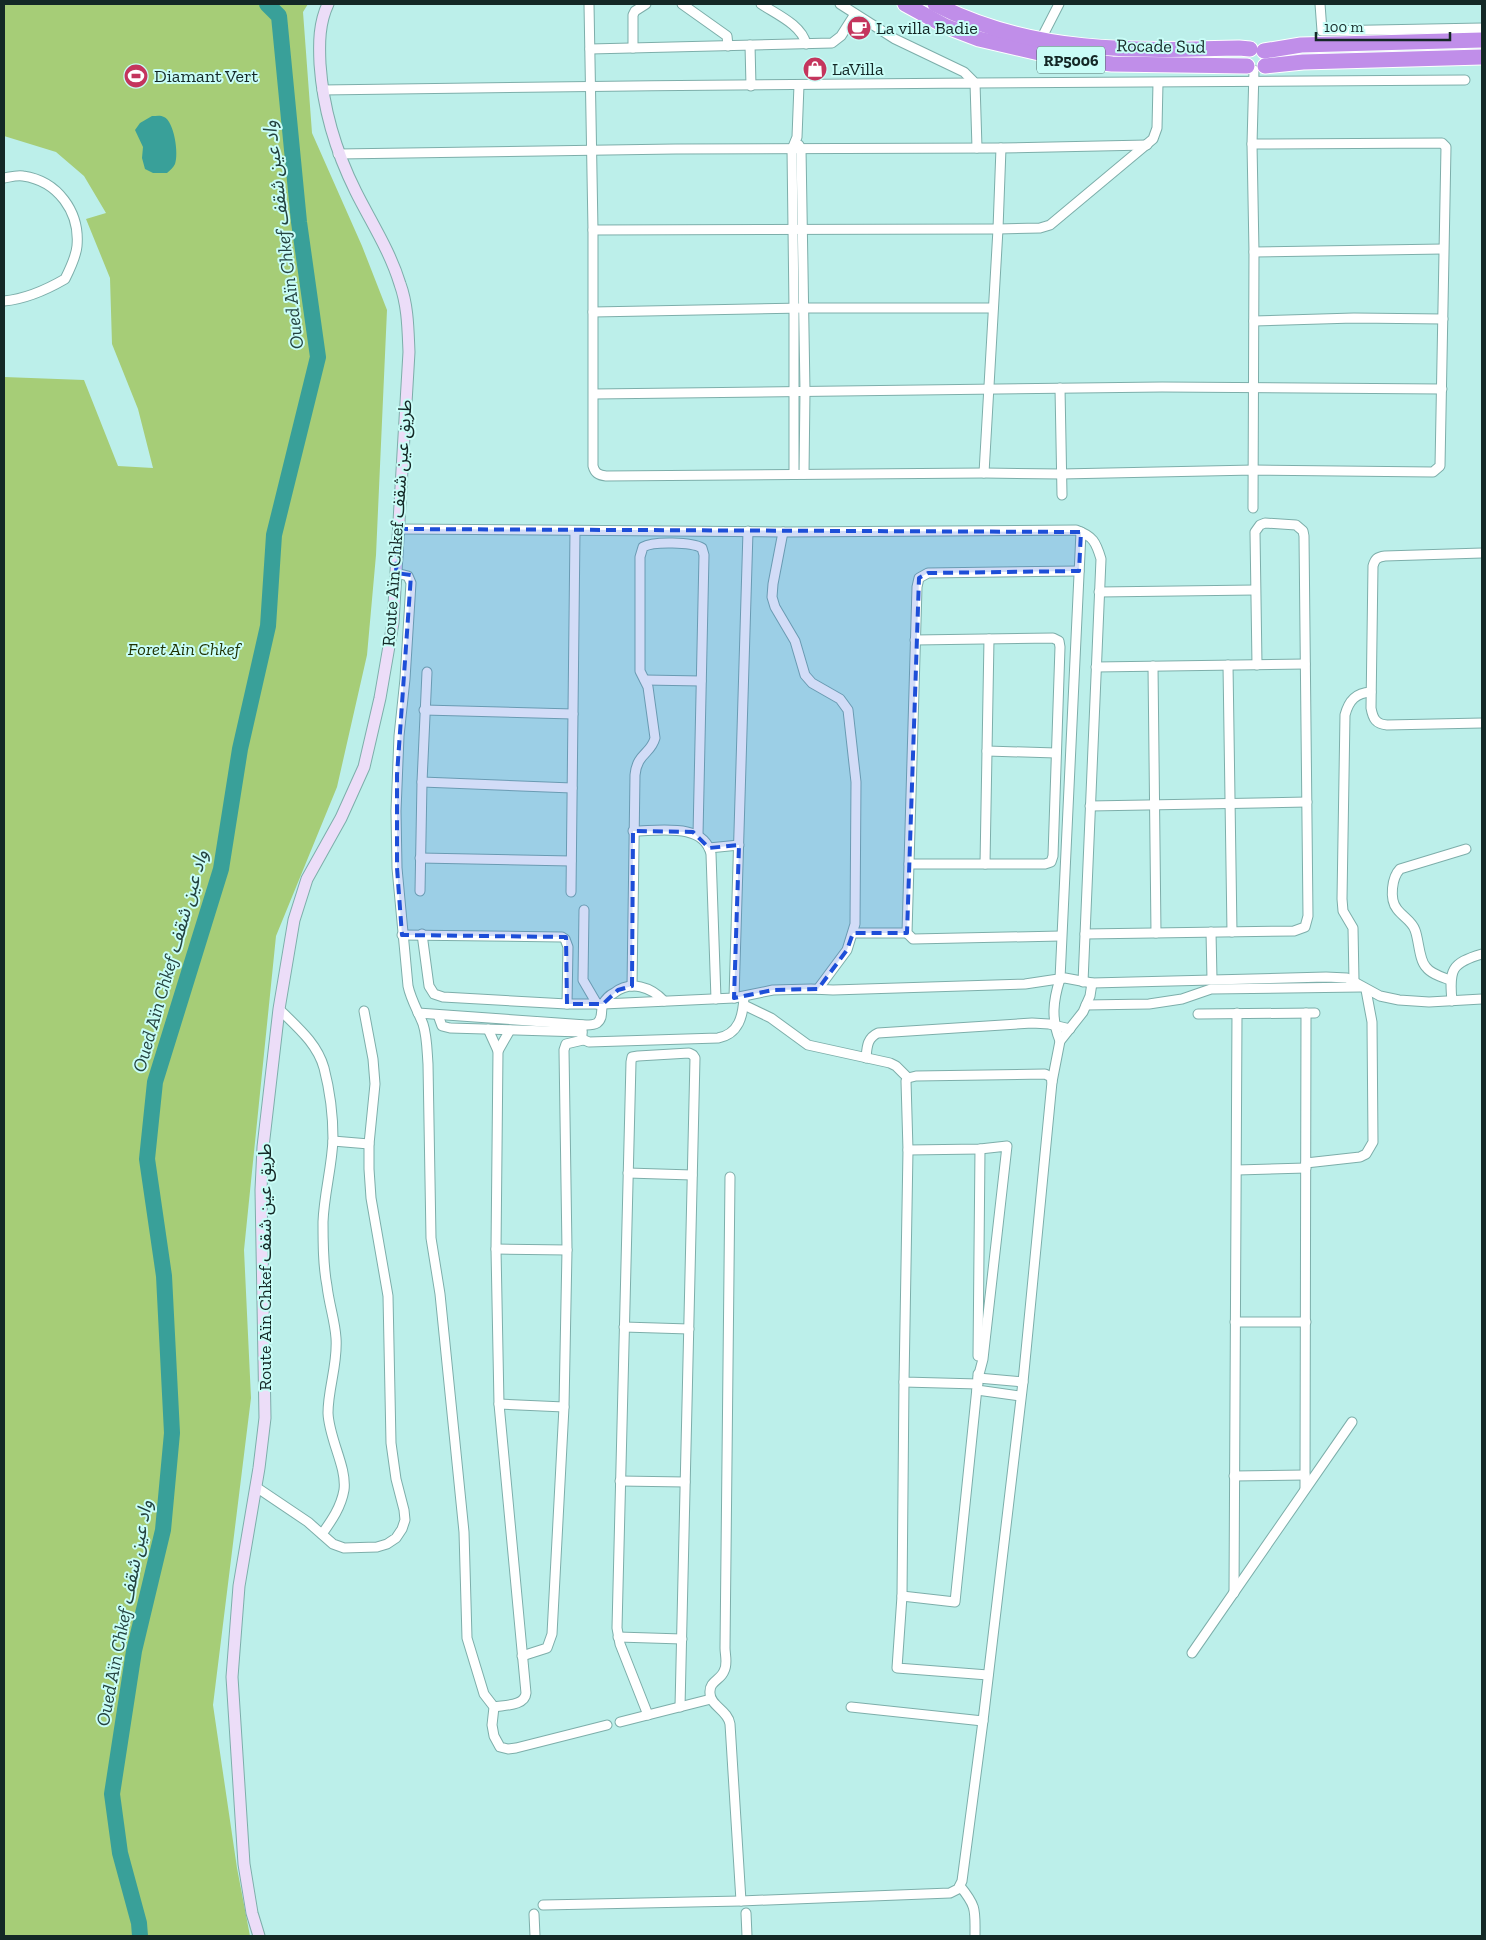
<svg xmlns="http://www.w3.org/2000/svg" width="1486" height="1940" viewBox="0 0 1486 1940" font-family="'Zilla Slab','Noto Sans Arabic',serif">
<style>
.green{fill:#a6cd77}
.water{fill:#39a099}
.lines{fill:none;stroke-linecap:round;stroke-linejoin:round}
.river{stroke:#39a099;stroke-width:16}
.street-casing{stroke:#7daeaa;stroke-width:11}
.secondary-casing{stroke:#7daeaa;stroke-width:13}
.highway-casing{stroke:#fff;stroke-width:17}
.street{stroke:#fff;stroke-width:9}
.secondary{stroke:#ecddf8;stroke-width:11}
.highway{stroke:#c08ee9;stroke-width:15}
.marked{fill:#1d4ed8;fill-opacity:0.2;stroke:#1d4ed8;stroke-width:4;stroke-dasharray:10 6;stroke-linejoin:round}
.labels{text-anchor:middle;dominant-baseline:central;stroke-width:4;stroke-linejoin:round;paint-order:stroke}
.shield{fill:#c9fdf7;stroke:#4a6865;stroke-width:1}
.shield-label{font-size:16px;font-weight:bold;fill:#142826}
.poi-label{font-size:18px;fill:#142826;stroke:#c9fdf7;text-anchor:start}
.street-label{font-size:18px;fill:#142826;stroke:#c9fdf7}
.park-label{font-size:18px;font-style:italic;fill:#1f3101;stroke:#c9fdf7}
.water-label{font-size:19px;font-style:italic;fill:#244340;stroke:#c9fdf7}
</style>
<rect width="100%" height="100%" fill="#bcefea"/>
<!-- green -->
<polygon class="green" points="4,4 308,4 303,12 312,133 362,246 387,310 376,555 367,655 337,787 276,936 244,1250 251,1398 213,1705 237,1868 250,1936 4,1936 4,377 84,380 118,466 153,468 138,409 112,344 110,278 86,219 106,213 84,176 56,152 4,136"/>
<!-- water -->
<path class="water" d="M152,116c4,0 9,-1 12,1 10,4 15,37 11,47 -2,4 -5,6 -8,9h-14l-8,-4 -3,-11 1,-11 -8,-17 5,-7z"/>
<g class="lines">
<!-- river -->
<polyline class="river" points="140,1936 139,1923 120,1853 112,1794 134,1651 163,1530 172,1433 164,1276 147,1159 155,1082 221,869 240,749 268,626 274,535 318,357 299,222 279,16 267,4"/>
<defs>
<g id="street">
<path d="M589,4l4,226v236c2,7 5,9 13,10l378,-3 77,1 193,-4 179,2 7,-6 6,-319 -4,-4 -190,1"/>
<polyline points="682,4 727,36 728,46"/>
<path d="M761,4c15,10 41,21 45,40"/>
<polyline points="840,4 895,39 964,72 975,83 1465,80"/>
<polyline points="1320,4 1322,31 1482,28"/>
<polyline points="1040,41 1059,4"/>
<polyline points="750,45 751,86"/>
<polyline points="633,48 633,15 635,11 646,4"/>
<polyline points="590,49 832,43 841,36 855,14"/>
<path d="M322,90c218,-4 435,-5 653,-7l2,65"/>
<polyline points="799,145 801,149 805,391 804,474"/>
<polyline points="338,154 675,149 1001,148 1147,145"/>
<path d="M4,178c6,-1 13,-3 19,-2 35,5 57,36 54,70 -1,11 -7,23 -12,33 -19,11 -39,20 -61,22"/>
<polyline points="593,230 998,229 1040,228 1050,225 1153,139 1157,128 1158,83"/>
<polyline points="1254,252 1443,249"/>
<polyline points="593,312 804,308 993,308"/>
<polyline points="1254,321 1354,318 1443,319"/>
<polyline points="1060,388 1062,495"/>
<polyline points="594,394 1162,387 1442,389"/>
<polyline points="984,473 998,229 1001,148"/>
<polyline points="794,474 794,308 792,149 797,137 799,85"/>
<polyline points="1253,508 1254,252 1252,144 1254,70"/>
<path d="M398,529l385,3 293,-2c17,6 20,12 25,29l-18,423"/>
<polyline points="783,532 773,584 772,597 775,607 795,641 805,675 812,683 840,699 848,710 856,782 855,924 847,950 818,989"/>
<path d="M1482,553l-97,3c-8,1 -10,3 -12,10l-2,142c2,11 5,16 16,17l95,-2"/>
<path d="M396,573l12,3 3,7 -6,96 -6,57 -3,75 1,57 11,118c3,14 10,25 15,38 4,12 4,27 5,40l3,174 9,56 24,238 3,106 17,56 10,13 -2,18 2,11 6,11 8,2 8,-1 91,-23"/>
<polyline points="1099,592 1255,590"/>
<polyline points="1228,665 1232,932"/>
<polyline points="1153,666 1156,933"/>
<polyline points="1096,667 1305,664"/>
<polyline points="645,680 701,681"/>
<polyline points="424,710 573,714"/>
<polyline points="987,751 1056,753"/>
<polyline points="422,782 572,788"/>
<polyline points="1090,806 1307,802"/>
<path d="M633,831c26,0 71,-9 78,23l5,145"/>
<polyline points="709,848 739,845"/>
<polyline points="420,858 571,861"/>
<polyline points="909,864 1045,864 1051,862 1053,856 1060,647 1059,641 1053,638 915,640"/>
<polyline points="985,864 989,639"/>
<polyline points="420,891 422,782 427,672"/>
<polyline points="571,892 575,531"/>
<polyline points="584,910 583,980 597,1004"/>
<polyline points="1211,932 1212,979"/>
<polyline points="853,933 907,933"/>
<polyline points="422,934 429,986 434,994 443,997 567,1004 603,1004 734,998 773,990 811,989 833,990 1025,984 1065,978 1092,983 1326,977 1347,978 1380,996 1399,1000 1429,1002 1482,999"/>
<polyline points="1085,934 1294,931 1305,927 1308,916 1304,536 1303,531 1296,525 1265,523 1260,525 1255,532 1257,665"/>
<polyline points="402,935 562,937 565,939 568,947 567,1004"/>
<polyline points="1061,936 913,939 907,933 917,587 919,578 928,573 1079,571"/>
<path d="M1450,980c-8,-3 -19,-6 -24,-13 -7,-7 -7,-27 -11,-37 -3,-9 -12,-13 -18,-21 -8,-10 -5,-32 3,-40l66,-20"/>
<path d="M1354,981l-1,-53 -10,-17 -1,-12 3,-184c4,-15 11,-22 26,-23"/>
<path d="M632,986l3,-211c2,-22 16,-21 20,-37l-7,-51 -8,-16v-114l3,-10c10,-6 49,-5 59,1l2,7 -6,280"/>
<polyline points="734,998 748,531"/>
<path d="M1452,1001c-3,-31 -1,-38 30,-47"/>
<polyline points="744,1005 771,1018 808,1045 890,1063 896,1066 908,1078"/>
<polyline points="1086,1005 1149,1004 1182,999 1211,989 1361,987"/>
<path d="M279,1009c18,18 38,34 45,59 6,23 9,48 9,71 -1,28 -9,55 -10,83 0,22 0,43 4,64 2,18 8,35 9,52 2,26 -8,50 -8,75 1,26 19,54 16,77 -3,17 -12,30 -22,44"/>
<path d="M418,1013l168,12c4,0 8,0 11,-2 7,-5 3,-13 6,-19 2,-4 7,-9 11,-11 17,-13 37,-6 50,8"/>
<polyline points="1198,1014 1315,1013"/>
<polyline points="438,1015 442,1026 450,1028 582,1032"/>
<path d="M582,1025v14l7,3 129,-4c21,-4 25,-22 26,-41"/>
<path d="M488,1029l10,22 -2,198 3,155 27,289c-1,13 -22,12 -32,14"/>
<path d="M1060,1041c-9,-22 -7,-40 0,-62l21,-447"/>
<polyline points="498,1051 510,1030"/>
<path d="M866,1058c1,-11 1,-20 12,-25l154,-10 17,1 21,5"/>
<polyline points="1052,1082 1060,1041 1083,1012 1090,996 1092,983"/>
<polyline points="333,1141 369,1144"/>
<polyline points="1306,1163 1360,1157 1366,1154 1373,1142 1372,1022 1366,990"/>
<polyline points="1237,1170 1306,1168"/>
<polyline points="628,1173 692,1175"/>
<path d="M730,1177l-5,471c0,7 3,16 -1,23 -3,9 -15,10 -14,22 0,13 18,17 20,31l11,177"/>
<polyline points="496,1249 567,1250"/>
<polyline points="1235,1322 1306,1322"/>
<polyline points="624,1327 689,1329"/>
<polyline points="978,1356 980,1149"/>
<polyline points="978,1374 978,1378 1023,1382"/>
<polyline points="904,1382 902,1596 897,1668 988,1675"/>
<polyline points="977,1390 1020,1396"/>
<polyline points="499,1404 564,1407"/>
<polyline points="1234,1476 1305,1475"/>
<polyline points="620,1481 685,1482"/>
<polyline points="256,1487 308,1522 333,1544 344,1548 377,1547 387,1544 396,1538 402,1529 405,1520 404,1510 396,1479 391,1443 388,1296 371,1198 369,1169 369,1144 375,1084 373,1059 364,1011"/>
<polyline points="1305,1489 1306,1013"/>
<polyline points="1234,1593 1237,1013"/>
<polyline points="902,1596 955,1602 978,1378 983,1359 1007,1146 980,1149 908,1150"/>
<polyline points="618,1637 682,1639"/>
<polyline points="1192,1653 1352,1422"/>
<polyline points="522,1656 547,1648 552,1634 564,1407 567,1250 564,1050 566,1044 583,1040"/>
<polyline points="851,1707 983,1721"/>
<polyline points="648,1715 620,1644 617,1628 631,1062 632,1057 638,1056 689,1053 693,1055 695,1058 680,1707"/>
<polyline points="620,1722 711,1699"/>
<path d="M960,1886c17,21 15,24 15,50"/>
<polyline points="543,1905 741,1901 950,1893 958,1889 962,1881 983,1721 1023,1382 1052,1082 1051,1077 1045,1074 916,1076 908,1078 906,1081 908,1150 904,1382 978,1384"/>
<polyline points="746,1913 747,1936"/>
<polyline points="534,1914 535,1936"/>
</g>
<path id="secondary" d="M259,1936l-7,-23 -8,-49 -12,-187 7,-91 20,-118 6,-50 -4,-228 2,-43 16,-138 15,-89 13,-41 34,-61 23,-51 16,-69 13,-75 16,-271c-1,-22 -1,-46 -9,-68 -10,-33 -29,-62 -44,-92 -20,-40 -33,-84 -36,-128 -1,-21 -1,-41 8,-60"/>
<g id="highway">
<polyline points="905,4 945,26 979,39 1065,59 1112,64 1247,66"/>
<path d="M935,4c97,50 198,47 304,44l11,1"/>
<polyline points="1264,51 1301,45 1482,40"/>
<polyline points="1265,66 1303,62 1482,57"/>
</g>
</defs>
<!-- street casing -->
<use href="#street" class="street-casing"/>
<!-- secondary casing -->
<use href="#secondary" class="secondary-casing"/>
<!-- highway casing -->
<use href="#highway" class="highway-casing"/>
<!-- street -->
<use href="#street" class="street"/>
<!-- secondary -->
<use href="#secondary" class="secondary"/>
<!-- highway -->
<use href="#highway" class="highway"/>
</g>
<!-- marked area -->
<path class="marked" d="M398,529l683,3 -2,39 -151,2 -9,5 -12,355h-54l-6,17 -29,39 -45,1 -39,8 5,-153 -30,3 -16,-16 -60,-1 -1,155 -14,4 -15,14h-36l-1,-67 -164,-2 -5,-67v-93l14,-200 -15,-2z"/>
<!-- icons -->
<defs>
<symbol id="cafe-disc" viewBox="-11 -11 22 22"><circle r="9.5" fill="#c4355d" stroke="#c9fdf7"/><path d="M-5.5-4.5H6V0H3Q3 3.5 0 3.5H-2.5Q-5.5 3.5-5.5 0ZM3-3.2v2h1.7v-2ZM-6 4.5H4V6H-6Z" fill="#fff"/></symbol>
<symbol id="shop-disc" viewBox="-11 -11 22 22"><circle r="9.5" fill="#c4355d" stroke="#c9fdf7"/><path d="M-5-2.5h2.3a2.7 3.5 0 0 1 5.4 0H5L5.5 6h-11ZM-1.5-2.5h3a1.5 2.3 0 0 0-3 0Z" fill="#fff"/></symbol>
<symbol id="stadium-disc" viewBox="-11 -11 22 22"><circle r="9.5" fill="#c4355d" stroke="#c9fdf7"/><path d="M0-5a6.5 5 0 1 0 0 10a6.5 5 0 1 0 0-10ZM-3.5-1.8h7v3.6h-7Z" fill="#fff"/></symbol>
</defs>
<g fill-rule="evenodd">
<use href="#cafe-disc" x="845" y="14" width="28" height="28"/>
<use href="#shop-disc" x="801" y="55" width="28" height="28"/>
<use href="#stadium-disc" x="122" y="62" width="28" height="28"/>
</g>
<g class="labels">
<!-- shield labels -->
<rect class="shield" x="1037" y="46.5" width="68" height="27" rx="4"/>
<g class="shield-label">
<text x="1071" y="60">RP5006</text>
</g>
<!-- poi labels -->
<g class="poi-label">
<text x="876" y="28">La villa Badie</text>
<text x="832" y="69">LaVilla</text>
<text x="154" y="76">Diamant Vert</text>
</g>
<!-- street labels -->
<g class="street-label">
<text transform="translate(1161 46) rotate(1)">Rocade Sud</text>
<text transform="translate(397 523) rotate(-86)">Route Aïn Chkef طريق عين شقف</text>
<text transform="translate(265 1267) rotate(-90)">Route Aïn Chkef طريق عين شقف</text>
</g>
<!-- park labels -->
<g class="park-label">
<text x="184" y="649">Foret Ain Chkef</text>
</g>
<!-- water labels -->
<g class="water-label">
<text transform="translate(283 235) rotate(-97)">Oued Aïn Chkef واد عين شقف</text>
<text transform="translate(170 961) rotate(-74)">Oued Aïn Chkef واد عين شقف</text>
<text transform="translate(124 1613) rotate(-79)">Oued Aïn Chkef واد عين شقف</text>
</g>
</g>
<!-- border -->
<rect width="1486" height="1940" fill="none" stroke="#142826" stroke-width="10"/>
<!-- scale -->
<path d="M1316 32v8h134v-8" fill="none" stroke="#142826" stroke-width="2.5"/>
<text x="1324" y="32" font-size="15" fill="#142826" stroke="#c9fdf7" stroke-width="4" paint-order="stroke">100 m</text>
</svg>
